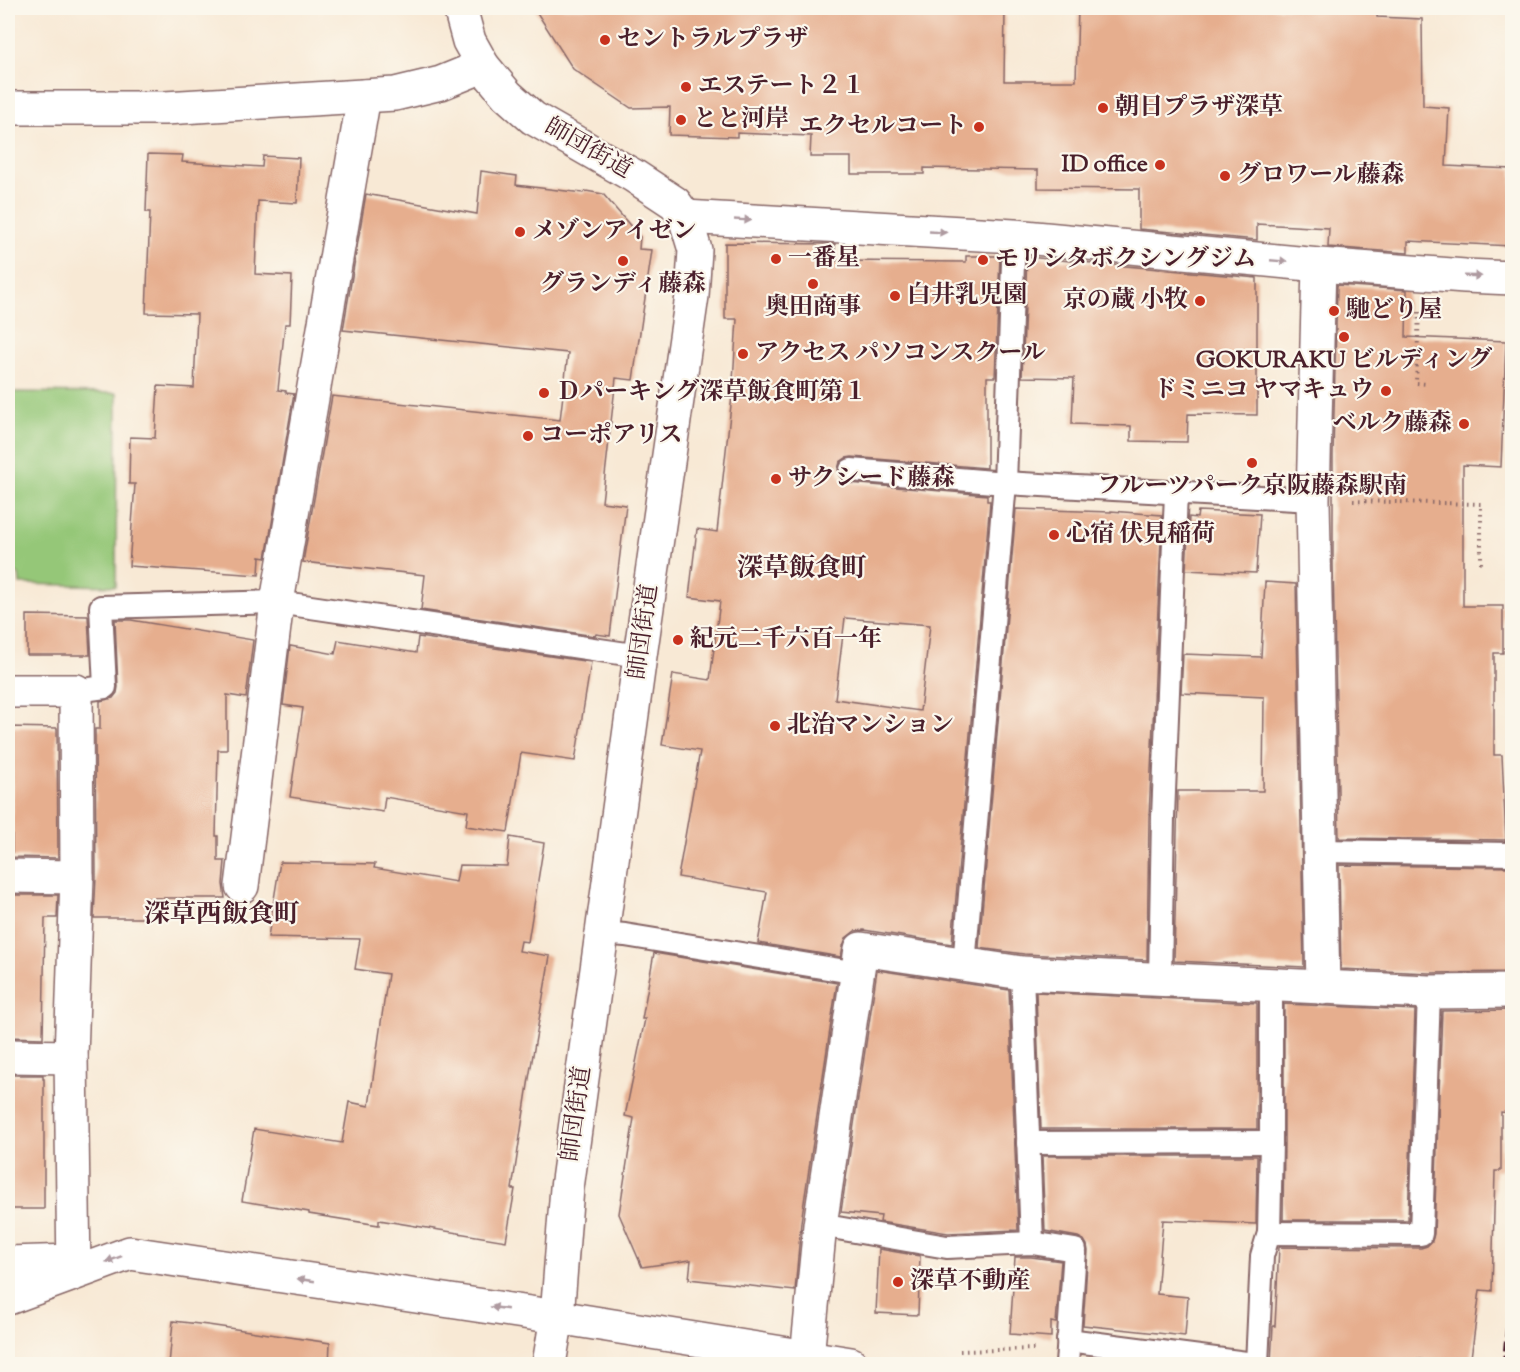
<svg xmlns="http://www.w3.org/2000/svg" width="1520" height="1372" viewBox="0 0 1520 1372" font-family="'Sorts Mill Goudy','Noto Serif JP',serif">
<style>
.green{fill:#95c778;stroke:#707352;stroke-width:1.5}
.building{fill:#e6ae8e;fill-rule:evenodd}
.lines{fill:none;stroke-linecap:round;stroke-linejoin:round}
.service-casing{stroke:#876666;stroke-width:26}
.minor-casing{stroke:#876666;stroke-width:36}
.tertiary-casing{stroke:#876666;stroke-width:36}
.primary-casing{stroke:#876666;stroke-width:36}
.path{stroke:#876666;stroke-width:4;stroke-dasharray:1.5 4.5;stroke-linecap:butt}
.service{stroke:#fff;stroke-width:22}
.minor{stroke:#fff;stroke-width:33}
.tertiary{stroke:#fff;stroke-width:33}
.primary{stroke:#fff;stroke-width:33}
.rail{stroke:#4a1f2b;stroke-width:4.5;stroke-dasharray:9 4.5;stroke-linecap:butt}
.oneway{fill:#ae9aa0}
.poi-dot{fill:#c8321e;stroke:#fbf7ec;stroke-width:2}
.labels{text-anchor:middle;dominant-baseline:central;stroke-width:4.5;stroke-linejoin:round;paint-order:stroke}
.poi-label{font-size:24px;font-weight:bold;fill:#4a1f2b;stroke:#fbf7ec;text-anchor:start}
.street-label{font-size:24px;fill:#4a1f2b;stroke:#fbf7ec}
.neighbourhood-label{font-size:26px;font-weight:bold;fill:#4a1f2b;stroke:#fbf7ec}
</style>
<rect width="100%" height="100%" fill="#fbf7ec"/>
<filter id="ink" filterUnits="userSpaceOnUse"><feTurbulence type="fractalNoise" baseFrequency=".0167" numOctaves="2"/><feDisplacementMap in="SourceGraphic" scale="12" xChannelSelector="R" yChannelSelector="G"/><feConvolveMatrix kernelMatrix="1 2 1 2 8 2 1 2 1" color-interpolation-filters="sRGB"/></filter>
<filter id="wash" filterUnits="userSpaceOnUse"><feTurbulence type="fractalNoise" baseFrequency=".008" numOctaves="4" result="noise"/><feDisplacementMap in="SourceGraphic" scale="24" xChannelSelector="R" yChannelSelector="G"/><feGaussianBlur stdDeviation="1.35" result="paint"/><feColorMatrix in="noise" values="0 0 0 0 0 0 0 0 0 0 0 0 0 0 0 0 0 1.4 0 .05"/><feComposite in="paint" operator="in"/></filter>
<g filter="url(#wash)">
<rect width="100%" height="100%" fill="#f8e9d5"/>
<!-- green -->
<polygon class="green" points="8,392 117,393 116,586 20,584 19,574 8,573"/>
<g id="blocks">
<!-- building -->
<g class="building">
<polygon points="534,8 1005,8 1004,81 1076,81 1078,8 1377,8 1377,17 1422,19 1423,106 1449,108 1446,166 1512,169 1512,246 1408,241 1408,253 1328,247 1329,228 1257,224 1257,240 1139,229 1139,189 1038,188 1038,170 924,168 924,174 851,174 851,157 810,157 811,136 737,133 737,137 669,135 670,107 631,108 573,69"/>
<polygon points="148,154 183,155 182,162 262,167 263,156 299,158 297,203 258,201 255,274 292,276 290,324 285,324 278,390 286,391 286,393 294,394 266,558 260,557 259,575 129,566 135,484 129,484 130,437 155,438 158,386 194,388 197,314 146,313 150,212 146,212"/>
<polygon points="481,171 517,176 516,185 583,193 586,191 603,194 640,237 639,249 652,250 633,380 616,378 602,502 626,505 610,636 596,634 595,636 421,610 425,575 303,562 332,396 560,420 568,353 343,330 366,194 477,214"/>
<path d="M725,243l110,1v17l131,1v-6h34l-5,121h-8v91l-135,-11 -6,1 -6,4 -2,7 1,6 4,6 6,2 138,12v6h3l-38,443 -88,-14 -9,1 -9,7 -3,8 -2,11 -83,-14 9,-51 -89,-15 22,-126 -38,-6 11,-71 37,6 10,-79 -31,-4 8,-68 20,3 15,-136 5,-77h-12zM845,618l85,7 -10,86 -85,-12z"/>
<polygon points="1027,257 1257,278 1257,415 1188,414 1187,442 1131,441 1131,426 1072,424 1074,378 1022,377"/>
<polygon points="1337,285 1407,290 1406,337 1506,341 1501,467 1463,465 1463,606 1503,606 1503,653 1494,653 1494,755 1502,755 1506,840 1339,838 1333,564 1333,455"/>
<polygon points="1016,509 1111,512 1111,511 1162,515 1149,817 1147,960 1024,954 979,948"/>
<polygon points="1198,511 1260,514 1256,573 1186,570 1189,517 1197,518"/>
<polygon points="1265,582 1296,584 1304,967 1174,961 1178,791 1263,791 1264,697 1181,693 1183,654 1261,657"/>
<polygon points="27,615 88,616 90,655 27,655"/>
<polygon points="115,620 131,620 253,640 246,698 227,695 227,750 218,750 216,836 218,836 218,861 225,861 223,884 225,898 146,898 145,918 94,918 96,878 95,729 100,729 100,701 113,698 117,693 118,687"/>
<polygon points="418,637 591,662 575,761 521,753 508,832 466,826 468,811 385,797 383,812 290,797 303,708 283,705 290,646 335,654 338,640 416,653"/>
<polygon points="8,727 57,728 58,858 12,857 12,768 8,768"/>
<polygon points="510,837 544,843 528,942 521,941 519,951 550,956 529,1078 512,1189 515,1189 506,1241 379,1220 379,1225 309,1214 309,1212 242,1201 254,1129 342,1143 349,1102 369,1106 388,974 355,969 360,939 268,937 280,862 375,864 374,868 456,882 459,865 507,866"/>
<polygon points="1339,865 1512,867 1512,972 1429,973 1341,969"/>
<polygon points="8,895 58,895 57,918 45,918 43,1038 8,1037"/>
<polygon points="654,953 837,983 801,1222 795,1291 689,1279 691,1260 642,1267 619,1214 634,1118 625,1116 645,1019 642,1019"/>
<polygon points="877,970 1009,990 1018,1230 948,1233 880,1222 881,1216 841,1212"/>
<polygon points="1036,992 1257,1003 1257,1129 1041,1129"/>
<polygon points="1284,1004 1415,1010 1408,1220 1283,1220 1284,1142"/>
<polygon points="1512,1010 1510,1113 1501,1112 1501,1171 1495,1171 1492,1291 1480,1290 1470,1365 1418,1359 1417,1365 1271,1363 1273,1326 1275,1326 1279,1247 1421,1248 1427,1246 1432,1241 1434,1234 1442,1011"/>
<polygon points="8,1075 43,1075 43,1079 44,1079 44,1209 8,1209"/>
<polygon points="1042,1156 1257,1156 1256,1224 1163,1220 1157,1294 1188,1297 1185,1336 1083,1325 1088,1251 1087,1245 1084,1240 1078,1237 1045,1231"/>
<polygon points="879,1249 920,1256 918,1315 876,1313"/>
<polygon points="1015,1257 1031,1257 1061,1261 1056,1323 1051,1322 1051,1337 1010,1334"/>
<polygon points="173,1321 208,1325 330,1343 329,1365 169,1365"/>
</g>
</g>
</g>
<g filter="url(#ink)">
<use href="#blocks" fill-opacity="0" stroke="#876666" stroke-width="1.5"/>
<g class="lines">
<defs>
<g id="service">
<polyline points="851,470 1005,483 1313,500"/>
<polyline points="76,691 105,687 101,607 277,602 640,656"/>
<polyline points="1320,851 1512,854"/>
<polyline points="602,933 625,935 858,973"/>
<polyline points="964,965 1005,483 1014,236"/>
<polyline points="1022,973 1032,1243"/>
<polyline points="1160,979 1163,817 1176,493"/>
<polyline points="1028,1143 1271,1142"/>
<polyline points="820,1225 947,1247 1032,1243 1075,1250 1067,1364"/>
<polyline points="1269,1233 1421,1234 1429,992"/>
<polyline points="1068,1340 1254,1364"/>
<polyline points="1257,1364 1262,1256 1269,1233 1271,1142 1271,985"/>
</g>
<g id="minor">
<polyline points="685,217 1014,236 1319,265 1465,276 1512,278"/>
<polyline points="1319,265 1313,500 1323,988"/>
<polyline points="8,691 76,691 77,877 71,1057 74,1273"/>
<polyline points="8,876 77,877"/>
<polyline points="242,886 277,602 364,96"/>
<polyline points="8,1056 71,1057"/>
<polyline points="8,1263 74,1261"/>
<polyline points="8,1298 130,1253 557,1317"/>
<polyline points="807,1357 820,1225 861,949 1022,973 1429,992 1512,991"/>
</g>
<g id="tertiary">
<polyline points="460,8 469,41 483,66 507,95 533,118 634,176 675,203 685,217 695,250 692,296 640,656 567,1188 557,1317"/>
<polyline points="8,108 165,108 395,94 441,83 483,66"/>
</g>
<polyline id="primary" points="549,1364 557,1317 851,1364"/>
</defs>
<!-- service casing -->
<use href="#service" class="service-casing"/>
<!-- minor casing -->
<use href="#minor" class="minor-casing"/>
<!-- tertiary casing -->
<use href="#tertiary" class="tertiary-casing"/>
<!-- primary casing -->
<use href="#primary" class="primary-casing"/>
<!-- path -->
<g class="path">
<polyline points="1419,312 1416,383 1427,384"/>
<polyline points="1353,501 1481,504 1481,564"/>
<polyline points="960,1351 1034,1349"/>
</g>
<!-- service -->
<use href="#service" class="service"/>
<!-- minor -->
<use href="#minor" class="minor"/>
<!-- tertiary -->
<use href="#tertiary" class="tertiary"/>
<!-- primary -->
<use href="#primary" class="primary"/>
<!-- rail -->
<polyline class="rail" points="1504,1364 1512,1275"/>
</g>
<!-- one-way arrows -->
<defs><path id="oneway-solid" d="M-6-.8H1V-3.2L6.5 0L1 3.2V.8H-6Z" transform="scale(1.5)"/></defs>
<g class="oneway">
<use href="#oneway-solid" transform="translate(743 220) rotate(3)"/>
<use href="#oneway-solid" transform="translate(938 232) rotate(3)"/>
<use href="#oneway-solid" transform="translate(1279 261) rotate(5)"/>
<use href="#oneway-solid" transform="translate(1473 276) rotate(2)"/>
<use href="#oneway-solid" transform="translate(114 1259) rotate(160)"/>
<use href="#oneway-solid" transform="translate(306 1280) rotate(-172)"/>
<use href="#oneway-solid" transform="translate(499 1308) rotate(-172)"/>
</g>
</g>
<!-- markers -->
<g class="poi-dot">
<circle cx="605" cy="40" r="6"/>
<circle cx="686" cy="87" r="6"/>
<circle cx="1103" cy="108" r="6"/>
<circle cx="681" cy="120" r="6"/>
<circle cx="979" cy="127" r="6"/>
<circle cx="1160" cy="165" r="6"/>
<circle cx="1225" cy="176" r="6"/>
<circle cx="520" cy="232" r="6"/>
<circle cx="776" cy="259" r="6"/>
<circle cx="983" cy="260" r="6"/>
<circle cx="623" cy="261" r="6"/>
<circle cx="813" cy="284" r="6"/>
<circle cx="895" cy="296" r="6"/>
<circle cx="1200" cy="301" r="6"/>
<circle cx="1334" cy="311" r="6"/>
<circle cx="1344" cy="337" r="6"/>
<circle cx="743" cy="354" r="6"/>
<circle cx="1386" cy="391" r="6"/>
<circle cx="544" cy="393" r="6"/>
<circle cx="1464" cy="424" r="6"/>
<circle cx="528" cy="436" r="6"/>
<circle cx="1252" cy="463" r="6"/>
<circle cx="776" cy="479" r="6"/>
<circle cx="1054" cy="535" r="6"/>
<circle cx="678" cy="640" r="6"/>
<circle cx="775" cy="726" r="6"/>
<circle cx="898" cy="1282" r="6"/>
</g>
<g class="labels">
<!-- poi labels -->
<g class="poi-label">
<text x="617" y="40">セントラルプラザ</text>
<text x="698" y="87">エステート２１</text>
<text x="1115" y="108">朝日プラザ深草</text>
<text x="693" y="120">とと河岸</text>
<text x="967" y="127" text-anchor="end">エクセルコート</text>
<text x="1148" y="165" text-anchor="end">ID office</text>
<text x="1237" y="176">グロワール藤森</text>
<text x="532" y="232">メゾンアイゼン</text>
<text x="788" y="259">一番星</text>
<text x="995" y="260">モリシタボクシングジム</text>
<text x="623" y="285" text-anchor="middle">グランディ藤森</text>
<text x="907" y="296">白井乳児園</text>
<text x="1188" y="301" text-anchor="end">京の蔵 小牧</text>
<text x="813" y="308" text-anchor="middle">奥田商事</text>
<text x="1346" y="311">馳どり屋</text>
<text x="755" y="354">アクセス パソコンスクール</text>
<text x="1344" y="361" text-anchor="middle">GOKURAKU ビルディング</text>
<text x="1374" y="391" text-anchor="end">ドミニコ ヤマキュウ</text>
<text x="556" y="393">Ｄパーキング深草飯食町第１</text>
<text x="1452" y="424" text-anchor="end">ベルク藤森</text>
<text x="540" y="436">コーポアリス</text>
<text x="788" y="479">サクシード藤森</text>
<text x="1252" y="487" text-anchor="middle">フルーツパーク京阪藤森駅南</text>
<text x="1066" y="535">心宿 伏見稲荷</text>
<text x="690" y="640">紀元二千六百一年</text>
<text x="787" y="726">北治マンション</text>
<text x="910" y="1282">深草不動産</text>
</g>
<!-- street labels -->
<g class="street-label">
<text transform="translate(588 149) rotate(30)">師団街道</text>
<text transform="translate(644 632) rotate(-82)">師団街道</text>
<text transform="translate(577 1114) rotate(-82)">師団街道</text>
</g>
<!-- neighbourhood labels -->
<g class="neighbourhood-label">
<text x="802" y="569">深草飯食町</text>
<text x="222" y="915">深草西飯食町</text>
</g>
</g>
<!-- margin -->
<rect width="1520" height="1372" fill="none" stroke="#fbf7ec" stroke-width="30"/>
</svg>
